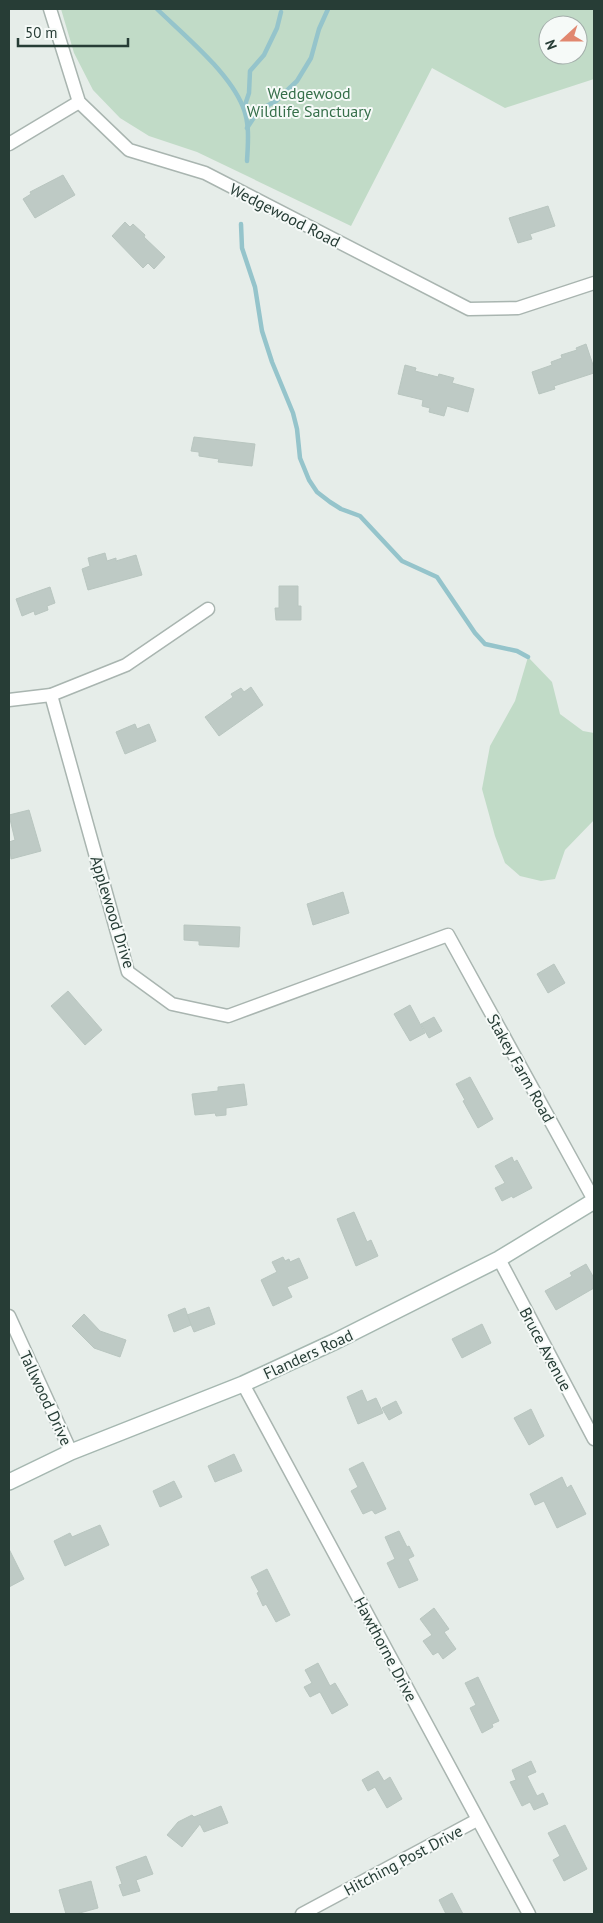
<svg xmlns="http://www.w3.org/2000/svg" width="603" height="1923" viewBox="0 0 603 1923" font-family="'PT Sans',sans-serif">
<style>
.green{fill:#c1dbc7;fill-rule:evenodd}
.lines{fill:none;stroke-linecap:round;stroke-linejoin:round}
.stream{stroke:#95c4cb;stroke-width:4.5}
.building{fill:#becac5;stroke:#b9c6c0}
.street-casing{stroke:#a9b5b0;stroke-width:15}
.secondary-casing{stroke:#a5b7b0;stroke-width:18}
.street{stroke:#fff;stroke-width:12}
.secondary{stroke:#fff;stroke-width:15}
.labels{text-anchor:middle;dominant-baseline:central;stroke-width:4;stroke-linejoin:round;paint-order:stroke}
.park-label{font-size:16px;fill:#366f4a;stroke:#f6faf8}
.street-label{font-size:16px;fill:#273d36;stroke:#f6faf8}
</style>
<rect width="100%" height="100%" fill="#e6ede9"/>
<!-- green -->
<g class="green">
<path d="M61,9h533v70l-89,29 -73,-40 -81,158 -154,-74 -48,-16 -29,-18 -27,-28 -19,-37zM548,25h30v30h-30z"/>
<polygon points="528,657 552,682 560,714 583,731 594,733 594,820 565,850 555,879 541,881 520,876 505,863 495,836 482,789 490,746 515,701"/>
</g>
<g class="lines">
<!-- stream -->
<g class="stream">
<path d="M157,9c28,27 72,63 86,98 7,17 5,37 4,54"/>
<polyline points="244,108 249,93 250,71 264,55 277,28 281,12"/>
<polyline points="247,128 259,110 276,101 297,81 311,58 319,29 328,9"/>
<polyline points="241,224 242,248 255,287 262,331 272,362 293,413 297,429 300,458 309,480 317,492 330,502 341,509 360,516 402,561 437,577 475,633 485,644 517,651 528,657"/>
</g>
</g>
<!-- building -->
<g class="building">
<polygon points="63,175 75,195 35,218 23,199 31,194 30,192"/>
<polygon points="548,206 555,226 530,234 532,239 518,243 509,218"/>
<polygon points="125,222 130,227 133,224 145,235 144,237 165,257 154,269 148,263 143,268 112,236"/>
<polygon points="586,344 594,368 594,373 554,386 555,389 539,394 532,372 552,365 551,362 562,358 561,355 577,350 576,348"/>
<polygon points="405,365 416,368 415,371 438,377 439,374 454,378 452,383 474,389 468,412 447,406 444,416 429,412 430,408 422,406 423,400 398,394"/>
<polygon points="194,437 255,444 252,466 218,462 219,459 199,456 199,452 191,451"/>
<polygon points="105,553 107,561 116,558 116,561 136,555 142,575 88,590 82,569 90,566 88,558"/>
<polygon points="279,586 298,586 298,606 301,606 301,620 276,620 275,608 279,608"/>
<polygon points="50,587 55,603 47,606 48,610 35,615 34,611 22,616 16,599"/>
<polygon points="251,687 263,705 219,736 205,717 233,697 231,694 241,688 244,692"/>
<polygon points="135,724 137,729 149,724 156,741 125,754 116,732"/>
<polygon points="29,810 41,851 11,859 9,842 15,840 9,815"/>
<polygon points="343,892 349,913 313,925 307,904"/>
<polygon points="184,925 240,927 239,947 199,945 199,941 184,940"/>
<polygon points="554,964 565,983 548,993 537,974"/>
<polygon points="68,991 102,1030 85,1045 51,1006"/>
<polygon points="410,1005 425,1033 410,1041 394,1014"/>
<polygon points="434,1017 442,1031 429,1038 421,1024"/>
<polygon points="470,1077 493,1119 478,1128 463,1101 465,1100 456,1084"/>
<polygon points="244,1084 247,1105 226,1108 226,1115 216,1116 215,1113 195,1115 192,1094 218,1091 218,1087"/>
<polygon points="512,1157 514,1162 517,1160 532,1188 513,1198 512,1196 502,1201 495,1188 505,1183 495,1166"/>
<polygon points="354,1212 367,1242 371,1240 378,1256 356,1266 337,1219"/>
<polygon points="283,1257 285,1261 289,1259 290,1262 299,1258 308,1278 287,1287 292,1297 273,1306 261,1280 277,1272 272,1262"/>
<polygon points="586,1264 594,1278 594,1288 556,1310 545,1291 572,1276 570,1273"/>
<polygon points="209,1307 215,1324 194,1332 187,1315"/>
<polygon points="185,1308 191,1325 174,1332 168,1315"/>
<polygon points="84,1314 100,1331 126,1340 120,1357 94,1348 72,1326"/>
<polygon points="482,1324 491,1343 462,1358 452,1339"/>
<polygon points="362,1390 367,1402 376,1398 383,1413 358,1424 347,1397"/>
<polygon points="396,1401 402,1413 389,1420 382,1408"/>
<polygon points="531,1409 544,1436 529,1445 514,1418"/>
<polygon points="234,1454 242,1471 215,1482 208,1466"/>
<polygon points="363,1462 386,1509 375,1514 372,1510 363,1514 351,1491 358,1487 349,1469"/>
<polygon points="562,1477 567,1488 571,1485 586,1514 557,1528 544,1501 535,1505 530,1494"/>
<polygon points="174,1481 182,1497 160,1507 153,1491"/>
<polygon points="100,1525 109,1545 65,1566 54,1541 70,1533 72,1537"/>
<polygon points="399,1531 407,1547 409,1546 414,1556 408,1559 418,1580 399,1588 387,1563 395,1559 385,1537"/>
<polygon points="9,1549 24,1579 9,1587"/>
<polygon points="267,1569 290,1615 276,1622 266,1604 263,1606 257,1593 259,1592 251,1577"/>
<polygon points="434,1608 449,1629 444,1632 456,1649 443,1659 438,1652 433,1655 423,1641 432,1635 420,1619"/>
<polygon points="318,1663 330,1686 335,1683 348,1705 332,1714 320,1692 310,1697 304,1687 312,1683 305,1670"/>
<polygon points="478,1677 499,1721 492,1724 493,1727 482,1733 470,1708 476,1705 465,1683"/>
<polygon points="531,1761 536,1772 527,1776 537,1796 543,1793 548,1804 534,1810 530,1802 522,1806 510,1782 516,1780 512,1770"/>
<polygon points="378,1771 384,1781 390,1777 402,1799 387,1808 375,1787 368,1791 362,1780"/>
<polygon points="221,1806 228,1823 204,1832 200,1824 182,1847 167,1835 178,1822 192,1815 194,1817"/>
<polygon points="565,1825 587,1869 564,1881 553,1860 560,1856 548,1833"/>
<polygon points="146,1856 153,1874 136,1880 140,1891 123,1896 119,1885 122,1884 116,1867"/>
<polygon points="91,1881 98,1908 76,1914 66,1914 59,1890"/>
<polygon points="452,1893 463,1914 446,1914 439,1900"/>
</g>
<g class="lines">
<defs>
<g id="street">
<polyline points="50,9 79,102 129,150 205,173 469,309 518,308 594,283"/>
<polyline points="9,144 79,102"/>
<polyline points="51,695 128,972 172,1004 228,1016 448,935 594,1200"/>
<polyline points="9,700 51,695 126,665 208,609"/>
<polyline points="499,1259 594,1439"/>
<polyline points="9,1316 71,1452"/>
<polyline points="243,1384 529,1914"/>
<polyline points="302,1914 477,1820"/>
</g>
<polyline id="secondary" points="9,1482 71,1452 243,1384 336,1341 499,1259 594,1201"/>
</defs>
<!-- street casing -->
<use href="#street" class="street-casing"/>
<!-- secondary casing -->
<use href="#secondary" class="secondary-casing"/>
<!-- street -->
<use href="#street" class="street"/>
<!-- secondary -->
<use href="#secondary" class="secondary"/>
</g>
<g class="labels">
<!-- park labels -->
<g class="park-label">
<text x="309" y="93">Wedgewood<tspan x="309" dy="18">Wildlife Sanctuary</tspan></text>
</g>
<!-- street labels -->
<g class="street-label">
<text transform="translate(285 215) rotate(27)">Wedgewood Road</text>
<text transform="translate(113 912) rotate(73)">Applewood Drive</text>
<text transform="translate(521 1068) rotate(61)">Stakey Farm Road</text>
<text transform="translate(546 1349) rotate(62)">Bruce Avenue</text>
<text transform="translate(308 1354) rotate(-25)">Flanders Road</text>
<text transform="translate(46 1398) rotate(65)">Tallwood Drive</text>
<text transform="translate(386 1649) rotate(62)">Hawthorne Drive</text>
<text transform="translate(403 1860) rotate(-28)">Hitching Post Drive</text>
</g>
</g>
<!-- border -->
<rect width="603" height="1923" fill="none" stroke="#273d36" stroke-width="20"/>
<!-- north arrow -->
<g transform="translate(563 40) rotate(249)"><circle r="24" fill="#f6faf8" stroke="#a3aeaa"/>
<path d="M0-4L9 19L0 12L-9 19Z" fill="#e1876f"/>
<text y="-8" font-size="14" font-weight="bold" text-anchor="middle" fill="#273d36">N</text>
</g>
<!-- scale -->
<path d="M18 38v8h110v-8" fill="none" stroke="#273d36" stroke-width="2.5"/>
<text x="25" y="38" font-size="15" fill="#273d36" stroke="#f6faf8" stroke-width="4" paint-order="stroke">50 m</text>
</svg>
